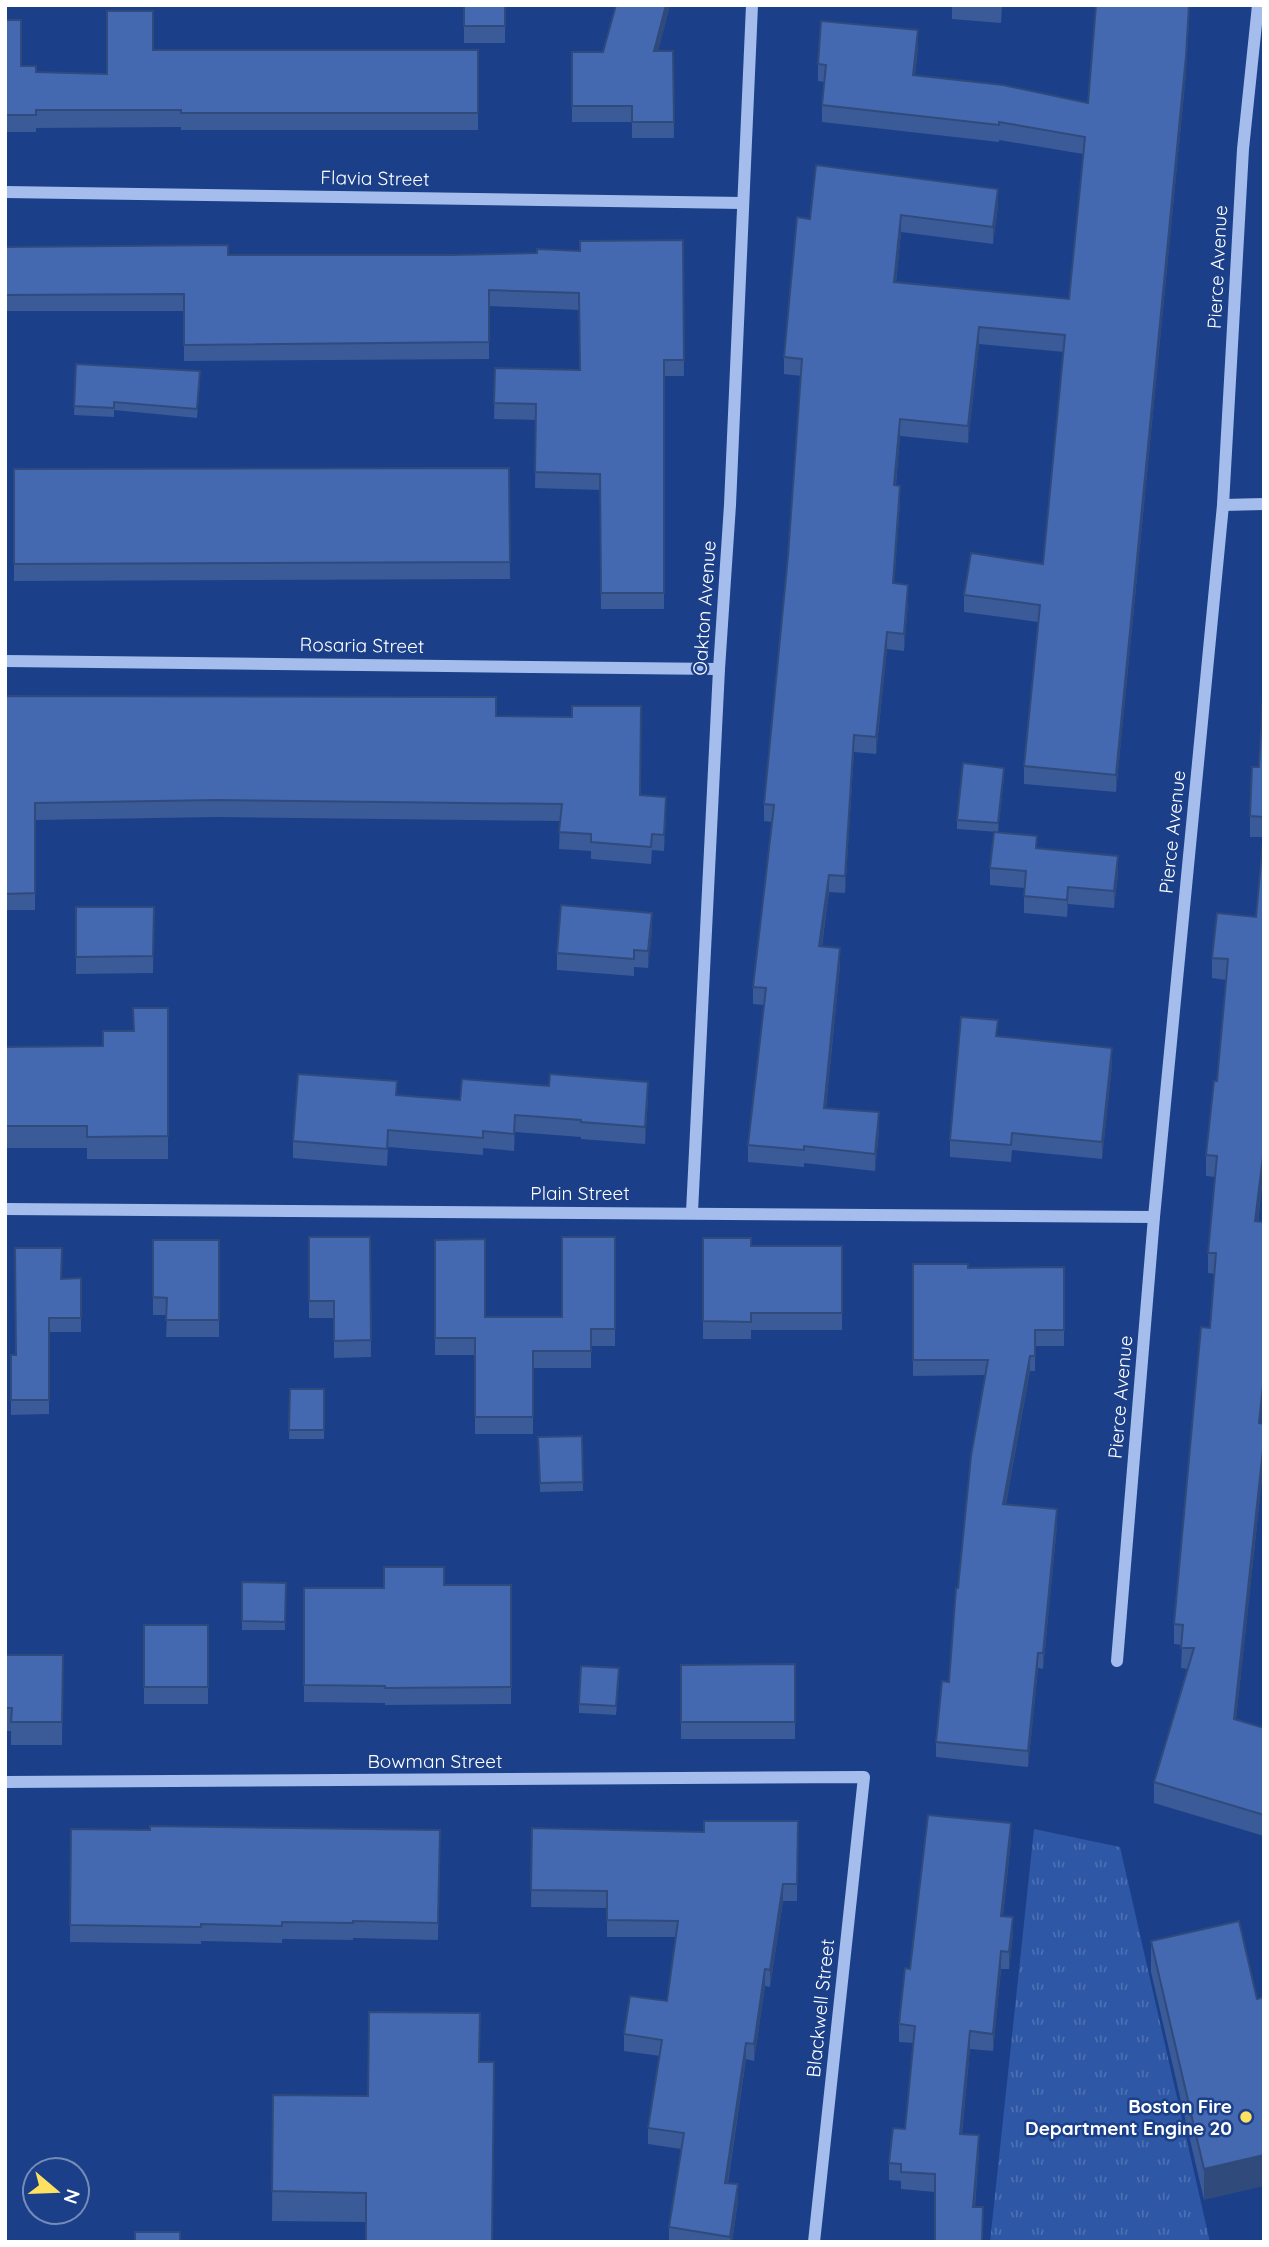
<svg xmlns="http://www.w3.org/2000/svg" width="1269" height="2247" viewBox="0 0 1269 2247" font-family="Quicksand,sans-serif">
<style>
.grass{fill:url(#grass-tufts)}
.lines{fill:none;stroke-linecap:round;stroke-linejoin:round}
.minor{stroke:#a4bdec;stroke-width:12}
.wall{fill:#3a5a98}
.shaded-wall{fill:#304a7c}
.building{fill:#4469b1;stroke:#304a7c;stroke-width:2}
.poi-dot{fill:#fee160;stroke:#1b3f88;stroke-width:2.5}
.labels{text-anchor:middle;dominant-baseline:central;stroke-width:5;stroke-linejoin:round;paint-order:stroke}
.street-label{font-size:19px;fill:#fff;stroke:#1b3f88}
.poi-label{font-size:19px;font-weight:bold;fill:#fff;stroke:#1b3f88;text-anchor:end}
</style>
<defs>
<pattern id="grass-tufts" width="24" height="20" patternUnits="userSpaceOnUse" patternTransform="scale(1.75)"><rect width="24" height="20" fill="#2e57a6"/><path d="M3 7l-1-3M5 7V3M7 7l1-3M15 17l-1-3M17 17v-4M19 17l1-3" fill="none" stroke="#4d70b3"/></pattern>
</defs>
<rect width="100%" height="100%" fill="#1b3f88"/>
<!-- grass -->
<polygon class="grass" points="1034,1829 1120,1847 1210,2242 990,2242"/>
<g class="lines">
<!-- minor -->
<g class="minor">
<polyline points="5,192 743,203"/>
<polyline points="1223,505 1264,504"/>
<polyline points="5,661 719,669"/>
<polyline points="5,1209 1154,1217"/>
<polyline points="692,1212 719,669 730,505 752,5"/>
<polyline points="1117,1661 1154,1217 1223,505 1243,149 1258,5"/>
<polyline points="5,1782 864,1777 814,2242"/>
</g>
</g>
<!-- wall -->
<g class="wall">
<rect x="464" y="5" width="41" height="38"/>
<polygon points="616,5 670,5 658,51 673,51 674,138 632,138 632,122 572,122 572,52 603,52"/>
<polygon points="952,5 1002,5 1001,23 952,19"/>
<polygon points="5,20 21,66 36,72 107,74 153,50 478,50 478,130 181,130 181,127 36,128 36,132 5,132"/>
<polygon points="918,47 915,75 1088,103 1186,73 1116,792 1024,784 1024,766 1038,622 964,612 964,595 1043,564 1064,352 979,344 968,443 900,436 896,485 900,503 894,584 908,602 904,651 887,649 876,754 854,752 845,893 829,892 822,946 840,966 826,1108 879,1130 875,1171 804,1163 804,1167 748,1162 748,1145 764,1005 753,1004 753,987 772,822 764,821 764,804 788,556 801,376 784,374 784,357 810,219 998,206 993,244 901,232 896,283 1069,299 1083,154 999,140 999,142 822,122 822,105 824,82 818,81 818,64"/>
<polygon points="683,240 684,376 664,376 664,609 601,609 600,490 535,488 536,420 494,419 495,368 580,370 579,310 489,306 489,359 184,361 184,311 5,311 5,247 228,255 452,255 537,253 580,251"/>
<polygon points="76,364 200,380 197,418 114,410 114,417 74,415"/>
<polygon points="509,468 510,579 14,581 14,469"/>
<polygon points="1264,678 1264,1169 1258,1221 1261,1423 1264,1460 1236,1719 1264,1728 1264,1836 1154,1803 1154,1782 1187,1669 1181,1668 1182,1645 1174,1644 1174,1624 1210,1328 1215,1274 1208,1273 1208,1253 1215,1177 1206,1176 1206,1155 1217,1081 1226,980 1212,978 1212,958 1256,917 1263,837 1250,837 1250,816 1259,767"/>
<polygon points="5,696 496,716 640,795 666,814 664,851 652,850 651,864 591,859 591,851 559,849 560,821 217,817 35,820 35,910 5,910"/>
<polygon points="1004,776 998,832 957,829 957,820"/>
<polygon points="1037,848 1118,873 1114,908 1068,904 1067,917 1024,913 1024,888 990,885 990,868"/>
<polygon points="76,907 154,907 153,973 76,974"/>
<polygon points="652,930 648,968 634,967 634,976 557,970 557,953"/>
<polygon points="168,1008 168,1159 87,1159 87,1148 5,1148 5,1047 103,1046 133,1031"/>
<polygon points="998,1037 1112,1065 1102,1159 1012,1150 1011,1162 950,1157 950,1140"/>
<polygon points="397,1095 460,1100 648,1099 645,1144 581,1139 581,1137 515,1132 514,1151 483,1148 483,1155 388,1147 387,1166 293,1158 293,1141"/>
<polygon points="309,1237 370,1237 371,1357 334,1358 334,1318 309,1318"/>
<polygon points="615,1237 615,1346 591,1346 591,1368 533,1368 533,1434 475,1434 475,1355 435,1355 435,1240 485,1317 562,1317"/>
<polygon points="703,1238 751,1246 842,1246 842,1330 751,1330 751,1339 703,1339"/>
<polygon points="153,1240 219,1240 219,1337 166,1337 167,1315 153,1315"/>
<polygon points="913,1264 968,1268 1064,1267 1064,1346 1035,1346 1035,1371 1030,1371 1006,1504 1057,1525 1043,1669 1038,1668 1028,1767 936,1757 936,1742 949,1682 958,1588 985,1375 913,1376"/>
<polygon points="81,1278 81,1332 49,1332 49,1414 11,1415 11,1355 15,1355 61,1279"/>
<polygon points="290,1389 324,1389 324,1439 289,1439"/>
<polygon points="582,1436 583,1491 540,1492 538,1437"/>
<polygon points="242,1582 286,1583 285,1630 242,1630"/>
<polygon points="444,1585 511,1585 511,1704 385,1705 385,1703 304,1702 304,1588 384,1588"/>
<rect x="144" y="1625" width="64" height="79"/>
<polygon points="5,1655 63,1655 62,1745 11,1745 11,1731 5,1731"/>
<polygon points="795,1664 795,1739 681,1739 681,1665"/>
<polygon points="619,1677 616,1715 579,1713 579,1704"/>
<polygon points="798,1821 797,1901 783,1901 770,1987 765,1986 754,2061 746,2059 728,2183 738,2201 732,2242 669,2242 669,2227 681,2149 648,2144 648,2128 660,2056 624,2051 624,2034 667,2001 676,1937 607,1937 607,1908 531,1907 532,1828 704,1832"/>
<polygon points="71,1829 440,1830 438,1940 353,1938 353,1940 282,1939 282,1943 201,1941 201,1944 70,1942"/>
<polygon points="1011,1840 1003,1916 1013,1934 1009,1969 1001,1969 993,2051 970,2049 962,2134 979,2152 975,2207 983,2242 935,2192 901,2189 901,2181 889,2180 889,2163 905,2129 914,2043 899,2042 899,2024 910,1969"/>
<polygon points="1151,1941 1257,1999 1204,2200 1151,1972"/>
<polygon points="273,2095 368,2096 366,2222 272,2221"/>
</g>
<!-- shaded-wall -->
<g class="shaded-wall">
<polygon points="666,5 670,5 654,68 654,51"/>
<polygon points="1189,5 1190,5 1186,73 1116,792 1116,775"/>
<polygon points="918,30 918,47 913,92 913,75"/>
<polygon points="998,189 998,206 993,244 993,227"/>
<polygon points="901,215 901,232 894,300 894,282"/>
<polygon points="979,327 979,344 968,443 968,426"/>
<polygon points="900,419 900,436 894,503 894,485"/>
<polygon points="900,486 900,503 893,601 893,583"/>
<polygon points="908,585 908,602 904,651 904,634"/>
<polygon points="887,632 887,649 876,754 876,737"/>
<polygon points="854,735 854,752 845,893 845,876"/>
<polygon points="1004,768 1004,776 998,832 998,823"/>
<polygon points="666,797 666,814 664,851 664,835"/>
<polygon points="1118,856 1118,873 1114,908 1114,891"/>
<polygon points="829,875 829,892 819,963 819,946"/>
<polygon points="1068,887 1068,904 1067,917 1067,900"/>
<polygon points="652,913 652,930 648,968 648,951"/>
<polygon points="840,948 840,966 824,1125 824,1108"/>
<polygon points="1112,1048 1112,1065 1102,1159 1102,1142"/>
<polygon points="648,1082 648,1099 645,1144 645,1127"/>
<polygon points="879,1112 879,1130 875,1171 875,1154"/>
<polygon points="515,1115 515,1132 514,1151 514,1134"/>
<polygon points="1264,1148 1264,1169 1255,1242 1255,1221"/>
<polygon points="1030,1356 1030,1371 1003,1520 1003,1504"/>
<polygon points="1264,1376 1264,1397 1259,1444 1259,1423"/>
<polygon points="1264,1440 1264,1460 1234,1739 1234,1719"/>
<polygon points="1057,1509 1057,1525 1043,1669 1043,1653"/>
<polygon points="1038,1653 1038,1668 1028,1767 1028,1751"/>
<polygon points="1011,1823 1011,1840 1001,1933 1001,1916"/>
<polygon points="783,1884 783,1901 770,1987 770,1970"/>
<polygon points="1013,1917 1013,1934 1009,1969 1009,1952"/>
<polygon points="1001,1951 1001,1969 993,2051 993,2034"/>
<polygon points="765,1969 765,1986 754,2061 754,2044"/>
<polygon points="970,2031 970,2049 960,2151 960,2134"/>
<polygon points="746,2043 746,2059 725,2199 725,2183"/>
<polygon points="979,2135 979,2152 973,2224 973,2207"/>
<polygon points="1264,2155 1264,2186 1204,2200 1204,2169"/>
<polygon points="738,2184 738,2201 732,2242 730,2242"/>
</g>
<!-- building -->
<g class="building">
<rect x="464" y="5" width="41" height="21"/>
<polygon points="616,5 666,5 654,51 673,51 674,122 632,122 632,106 572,106 572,52 603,52"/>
<polygon points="1096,5 1189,5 1186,56 1116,775 1024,766 1040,605 964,595 971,553 1043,564 1065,335 979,327 968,426 900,419 894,485 900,486 893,583 908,585 904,634 887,632 876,737 854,735 845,876 829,875 819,946 840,948 824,1108 879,1112 875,1154 804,1146 804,1150 748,1145 766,988 753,987 774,805 764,804 788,556 802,359 784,357 797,217 810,219 816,165 998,189 993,227 901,215 894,282 1069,299 1085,137 999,122 999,125 822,105 826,65 818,64 821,21 918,30 913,75 1003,85 1088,103"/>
<polygon points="107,11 153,11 153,50 478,50 478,113 181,113 181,110 36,110 36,115 5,115 5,20 21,20 21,66 36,66 36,72 107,74"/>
<polygon points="683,240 684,360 664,360 664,593 601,593 600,474 535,472 536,404 494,403 495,368 580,370 579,293 489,290 489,342 184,345 184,294 5,295 5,247 228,245 228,255 452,255 537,253 537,249 580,251 580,241"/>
<polygon points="76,364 200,371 197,409 114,402 114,408 74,406"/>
<polygon points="509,468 510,562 14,564 14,469"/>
<polygon points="1264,678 1264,817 1250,816 1252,767 1259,767"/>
<polygon points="5,696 496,697 496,716 572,717 572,706 641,706 640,795 666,797 664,835 652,834 651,847 591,842 591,834 559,832 562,804 217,800 35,803 35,893 5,894"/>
<polygon points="963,763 1004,768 998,823 957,820"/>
<polygon points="1264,829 1264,1148 1255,1221 1264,1222 1264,1376 1259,1423 1264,1424 1264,1440 1234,1719 1264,1728 1264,1815 1154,1782 1194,1648 1181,1648 1183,1625 1174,1624 1201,1327 1210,1328 1216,1253 1208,1253 1217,1156 1206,1155 1214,1081 1217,1081 1228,959 1212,958 1217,913 1256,917"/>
<polygon points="994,832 1037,836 1036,848 1118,856 1114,891 1068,887 1067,900 1024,896 1026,871 990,868"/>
<polygon points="561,905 652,913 648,951 634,950 634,959 557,953"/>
<polygon points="76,907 154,907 153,956 76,957"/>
<polygon points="133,1008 168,1008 168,1136 87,1137 87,1126 5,1126 5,1047 103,1046 103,1031 134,1031"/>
<polygon points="961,1017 998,1020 996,1036 1112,1048 1102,1142 1012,1133 1011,1145 950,1140"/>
<polygon points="298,1074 397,1081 396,1095 460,1100 462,1079 549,1086 550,1074 648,1082 645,1127 581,1122 581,1120 515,1115 514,1134 483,1131 483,1138 388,1130 387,1149 293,1141"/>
<polygon points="309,1237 370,1237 371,1340 334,1341 334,1301 309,1301"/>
<polygon points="562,1237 615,1237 615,1329 591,1329 591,1351 533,1351 533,1417 475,1417 475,1338 435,1338 435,1240 485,1239 485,1317 562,1317"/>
<polygon points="703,1238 751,1238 751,1246 842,1246 842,1313 751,1313 751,1322 703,1321"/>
<polygon points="153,1240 219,1240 219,1320 166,1320 167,1298 153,1297"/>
<polygon points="15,1248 62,1248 61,1279 81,1278 81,1318 49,1318 49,1400 11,1400 11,1355 16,1355"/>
<polygon points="913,1264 968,1264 968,1268 1064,1267 1064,1330 1035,1330 1035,1356 1030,1356 1003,1504 1057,1509 1043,1653 1038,1653 1028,1751 936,1742 942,1681 949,1682 956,1588 958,1588 971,1456 988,1360 913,1360"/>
<polygon points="290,1389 324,1389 324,1430 289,1430"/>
<polygon points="582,1436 583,1482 540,1483 538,1437"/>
<polygon points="384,1567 444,1567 444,1585 511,1585 511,1687 385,1688 385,1686 304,1685 304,1588 384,1588"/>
<polygon points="242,1582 286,1583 285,1622 242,1621"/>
<rect x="144" y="1625" width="64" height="62"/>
<polygon points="5,1655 63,1655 62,1722 11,1722 12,1708 5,1708"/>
<polygon points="795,1664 795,1722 681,1722 681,1665"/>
<polygon points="581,1666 619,1668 616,1706 579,1704"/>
<polygon points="928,1815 1011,1823 1001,1916 1013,1917 1009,1952 1001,1951 993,2034 970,2031 960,2134 979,2135 973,2207 983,2207 982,2242 935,2242 935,2174 901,2172 901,2164 889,2163 893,2128 905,2129 915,2026 899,2024 905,1968 910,1969"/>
<polygon points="704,1821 798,1821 797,1884 783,1884 770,1970 765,1969 754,2044 746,2043 725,2183 738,2184 730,2237 669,2227 684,2133 648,2128 662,2040 624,2034 630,1996 667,2001 678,1921 607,1920 607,1891 531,1890 532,1828 704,1832"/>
<polygon points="150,1826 440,1830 438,1923 353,1921 353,1923 282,1922 282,1926 201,1924 201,1927 70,1925 71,1829 150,1830"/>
<polygon points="1239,1921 1257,1999 1264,1997 1264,2155 1204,2169 1151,1941"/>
<polygon points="369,2012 480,2013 479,2062 494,2062 492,2242 366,2242 366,2193 272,2191 273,2095 368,2096"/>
<rect x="135" y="2232" width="45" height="10"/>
</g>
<!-- markers -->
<circle class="poi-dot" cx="1246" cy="2117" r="7"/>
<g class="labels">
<!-- street labels -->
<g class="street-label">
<text transform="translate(375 178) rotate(1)">Flavia Street</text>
<text transform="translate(1217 267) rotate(-87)">Pierce Avenue</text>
<text transform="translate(704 608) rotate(-86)">Oakton Avenue</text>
<text transform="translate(362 645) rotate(1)">Rosaria Street</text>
<text transform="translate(1172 832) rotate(-84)">Pierce Avenue</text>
<text x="580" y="1193">Plain Street</text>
<text transform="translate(1120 1397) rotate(-85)">Pierce Avenue</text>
<text x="435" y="1761">Bowman Street</text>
<text transform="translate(820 2008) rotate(-84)">Blackwell Street</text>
</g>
<!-- poi labels -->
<g class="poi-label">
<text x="1232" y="2106">Boston Fire<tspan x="1232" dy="22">Department Engine 20</tspan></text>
</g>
</g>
<!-- border -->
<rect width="1269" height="2247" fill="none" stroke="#ffffff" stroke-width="14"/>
<!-- north arrow -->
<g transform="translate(56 2191) rotate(109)"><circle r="33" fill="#1b3f88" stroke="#768cb8" stroke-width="2"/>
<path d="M0-5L12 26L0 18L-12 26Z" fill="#fee160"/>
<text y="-10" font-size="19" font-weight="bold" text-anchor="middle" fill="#ffffff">N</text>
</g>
</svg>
